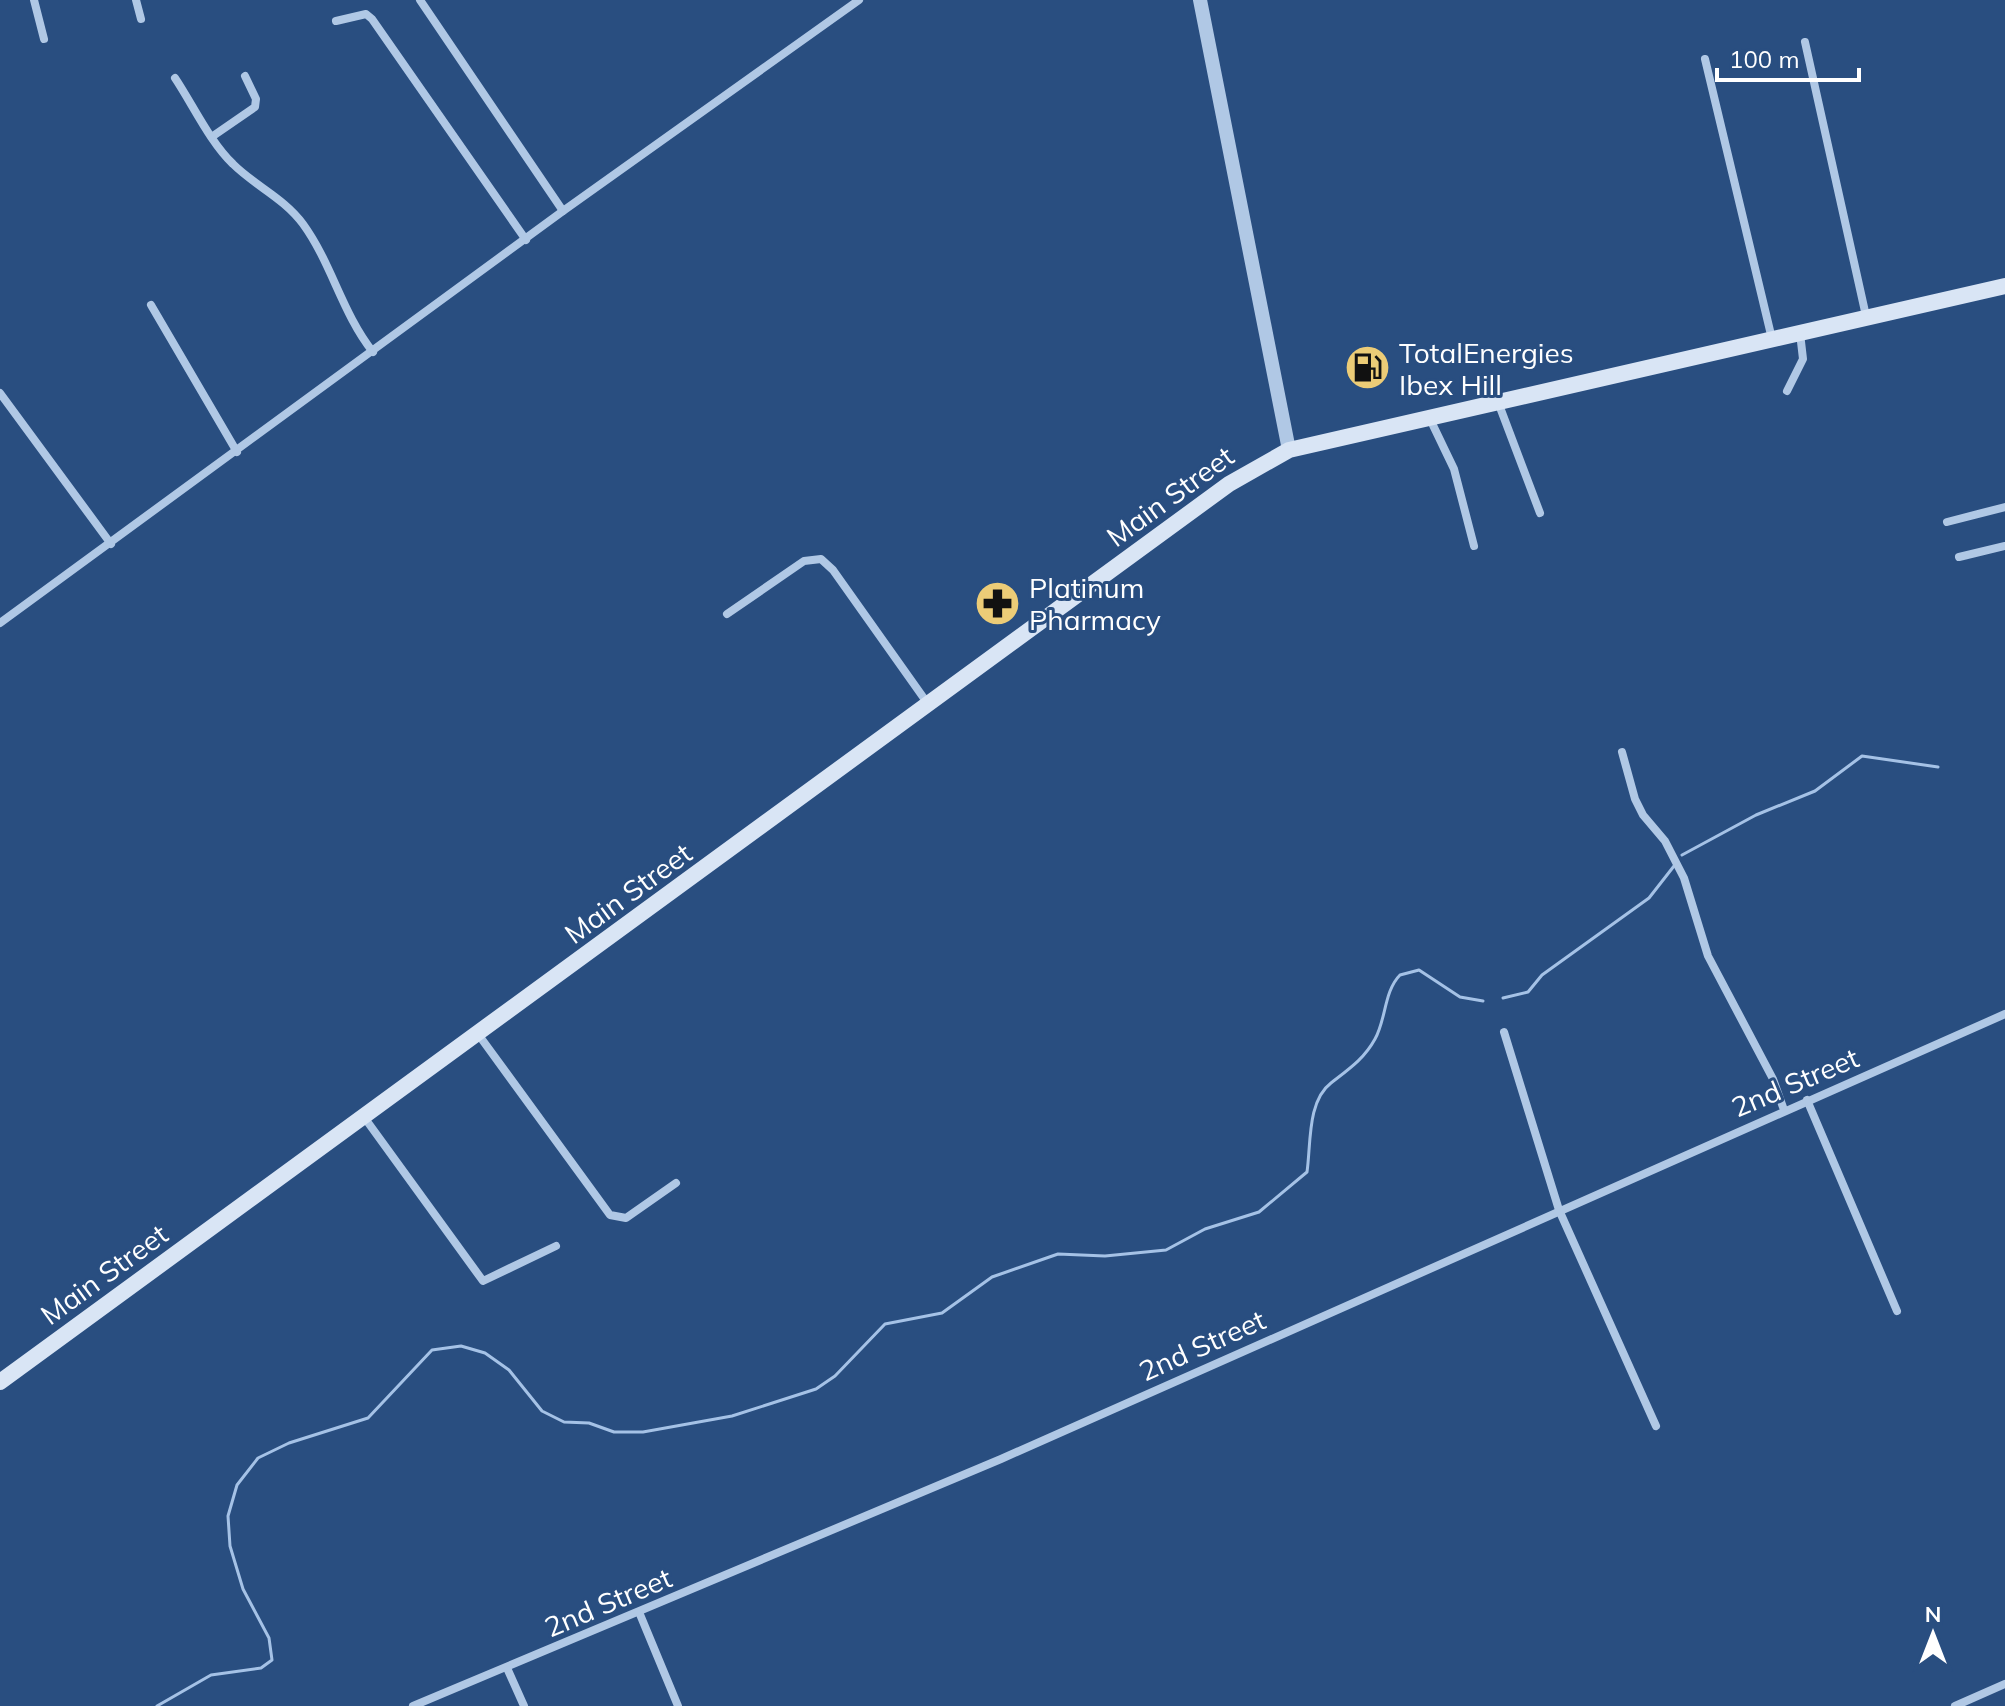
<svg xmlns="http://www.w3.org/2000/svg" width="2005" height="1706" viewBox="0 0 2005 1706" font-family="Mulish,sans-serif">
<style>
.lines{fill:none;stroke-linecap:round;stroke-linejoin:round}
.stream{stroke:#a5c2e6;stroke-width:3}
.minor{stroke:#b0c8e5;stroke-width:8}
.tertiary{stroke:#b0c8e5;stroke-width:14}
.secondary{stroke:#d9e5f5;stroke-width:16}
.labels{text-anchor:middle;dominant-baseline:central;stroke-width:6;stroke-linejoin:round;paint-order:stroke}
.poi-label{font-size:28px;fill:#fff;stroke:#294e80;text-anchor:start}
.street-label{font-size:28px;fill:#fff;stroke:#294e80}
</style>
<rect width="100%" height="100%" fill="#294e80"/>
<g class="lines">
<!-- stream -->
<g class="stream">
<polyline points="1682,855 1756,815 1815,791 1862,756 1938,767"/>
<polyline points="1503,998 1528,992 1542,975 1649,898 1674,866"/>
<path d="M157,1706l54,-31 50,-7 11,-8 -3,-22 -26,-49 -13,-43 -2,-30 9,-31 21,-27 31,-15 79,-25 64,-68 29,-4 24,7 24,17 33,41 22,11 25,1 25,9h29l89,-16 84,-27 19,-13 50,-52 57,-11 50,-36 66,-23 47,2 61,-6 39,-21 54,-17 48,-40c4,-27 0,-71 24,-89 18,-14 33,-24 44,-44 11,-19 9,-48 25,-64l19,-5 41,27 23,4"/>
</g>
<!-- minor -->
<g class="minor">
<polyline points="34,0 44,39"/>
<polyline points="136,0 141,19"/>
<polyline points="420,0 563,211"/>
<polyline points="336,21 366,14 372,19 526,240"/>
<polyline points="1805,42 1866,316"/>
<polyline points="1705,59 1772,339"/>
<path d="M175,78c18,27 35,64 58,86 22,22 51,34 70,60 29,40 39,89 70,128"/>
<polyline points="213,136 255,107 256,99 245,76"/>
<polyline points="151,305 237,452"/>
<polyline points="1787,391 1803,359 1800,333"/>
<polyline points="0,393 111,544"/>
<polyline points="1498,402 1540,513"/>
<polyline points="1430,419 1454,469 1474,546"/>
<polyline points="1947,522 2005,507"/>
<polyline points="1959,557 2005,546"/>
<polyline points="727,614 804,561 821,559 833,570 928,704"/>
<polyline points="0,623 563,211 859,0"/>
<polyline points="1622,752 1635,799 1643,815 1665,841 1684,878 1708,956 1773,1079 1784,1110"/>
<polyline points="1504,1032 1559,1210 1656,1426"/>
<polyline points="478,1034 610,1215 626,1218 676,1183"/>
<polyline points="1807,1100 1897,1311"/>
<polyline points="364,1117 483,1281 556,1246"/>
<polyline points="639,1612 678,1706"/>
<polyline points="507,1668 524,1706"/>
<polyline points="413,1706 1001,1459 2005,1014"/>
<polyline points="1955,1706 2005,1684"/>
</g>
<!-- tertiary -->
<polyline class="tertiary" points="1200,0 1289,450"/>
<!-- secondary -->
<polyline class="secondary" points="0,1382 1229,484 1289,450 2005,286"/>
</g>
<!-- icons -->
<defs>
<symbol id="fuel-disc" viewBox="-11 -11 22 22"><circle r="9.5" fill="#eccc77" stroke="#294e80"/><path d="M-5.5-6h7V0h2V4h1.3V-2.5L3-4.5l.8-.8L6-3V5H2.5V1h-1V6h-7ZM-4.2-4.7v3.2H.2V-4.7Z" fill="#111"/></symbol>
<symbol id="pharmacy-disc" viewBox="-11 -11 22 22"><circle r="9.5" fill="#eccc77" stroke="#294e80"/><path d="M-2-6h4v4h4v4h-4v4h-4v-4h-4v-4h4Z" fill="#111"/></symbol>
</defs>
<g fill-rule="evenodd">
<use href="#fuel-disc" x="1342" y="342" width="51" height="51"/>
<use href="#pharmacy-disc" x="972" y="578" width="51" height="51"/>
</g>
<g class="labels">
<!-- poi labels -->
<g class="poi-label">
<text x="1399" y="352">TotalEnergies<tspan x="1399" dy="32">Ibex Hill</tspan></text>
<text x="1029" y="587">Platinum<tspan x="1029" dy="32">Pharmacy</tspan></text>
</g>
<!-- street labels -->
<g class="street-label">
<text transform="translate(1170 496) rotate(-36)">Main Street</text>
<text transform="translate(628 893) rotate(-36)">Main Street</text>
<text transform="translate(1795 1082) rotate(-23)">2nd Street</text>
<text transform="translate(104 1274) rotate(-36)">Main Street</text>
<text transform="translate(1202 1345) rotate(-24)">2nd Street</text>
<text transform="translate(608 1602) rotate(-23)">2nd Street</text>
</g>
</g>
<!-- north arrow -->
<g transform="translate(1933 1634)" stroke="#294e80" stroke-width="6" paint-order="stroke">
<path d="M0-6L14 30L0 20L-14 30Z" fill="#ffffff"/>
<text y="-12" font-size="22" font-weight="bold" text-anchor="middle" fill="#ffffff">N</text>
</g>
<!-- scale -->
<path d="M1717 68v12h142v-12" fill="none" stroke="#ffffff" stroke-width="4"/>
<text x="1729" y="68" font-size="24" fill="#ffffff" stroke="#294e80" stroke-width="6" paint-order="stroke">100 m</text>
</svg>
